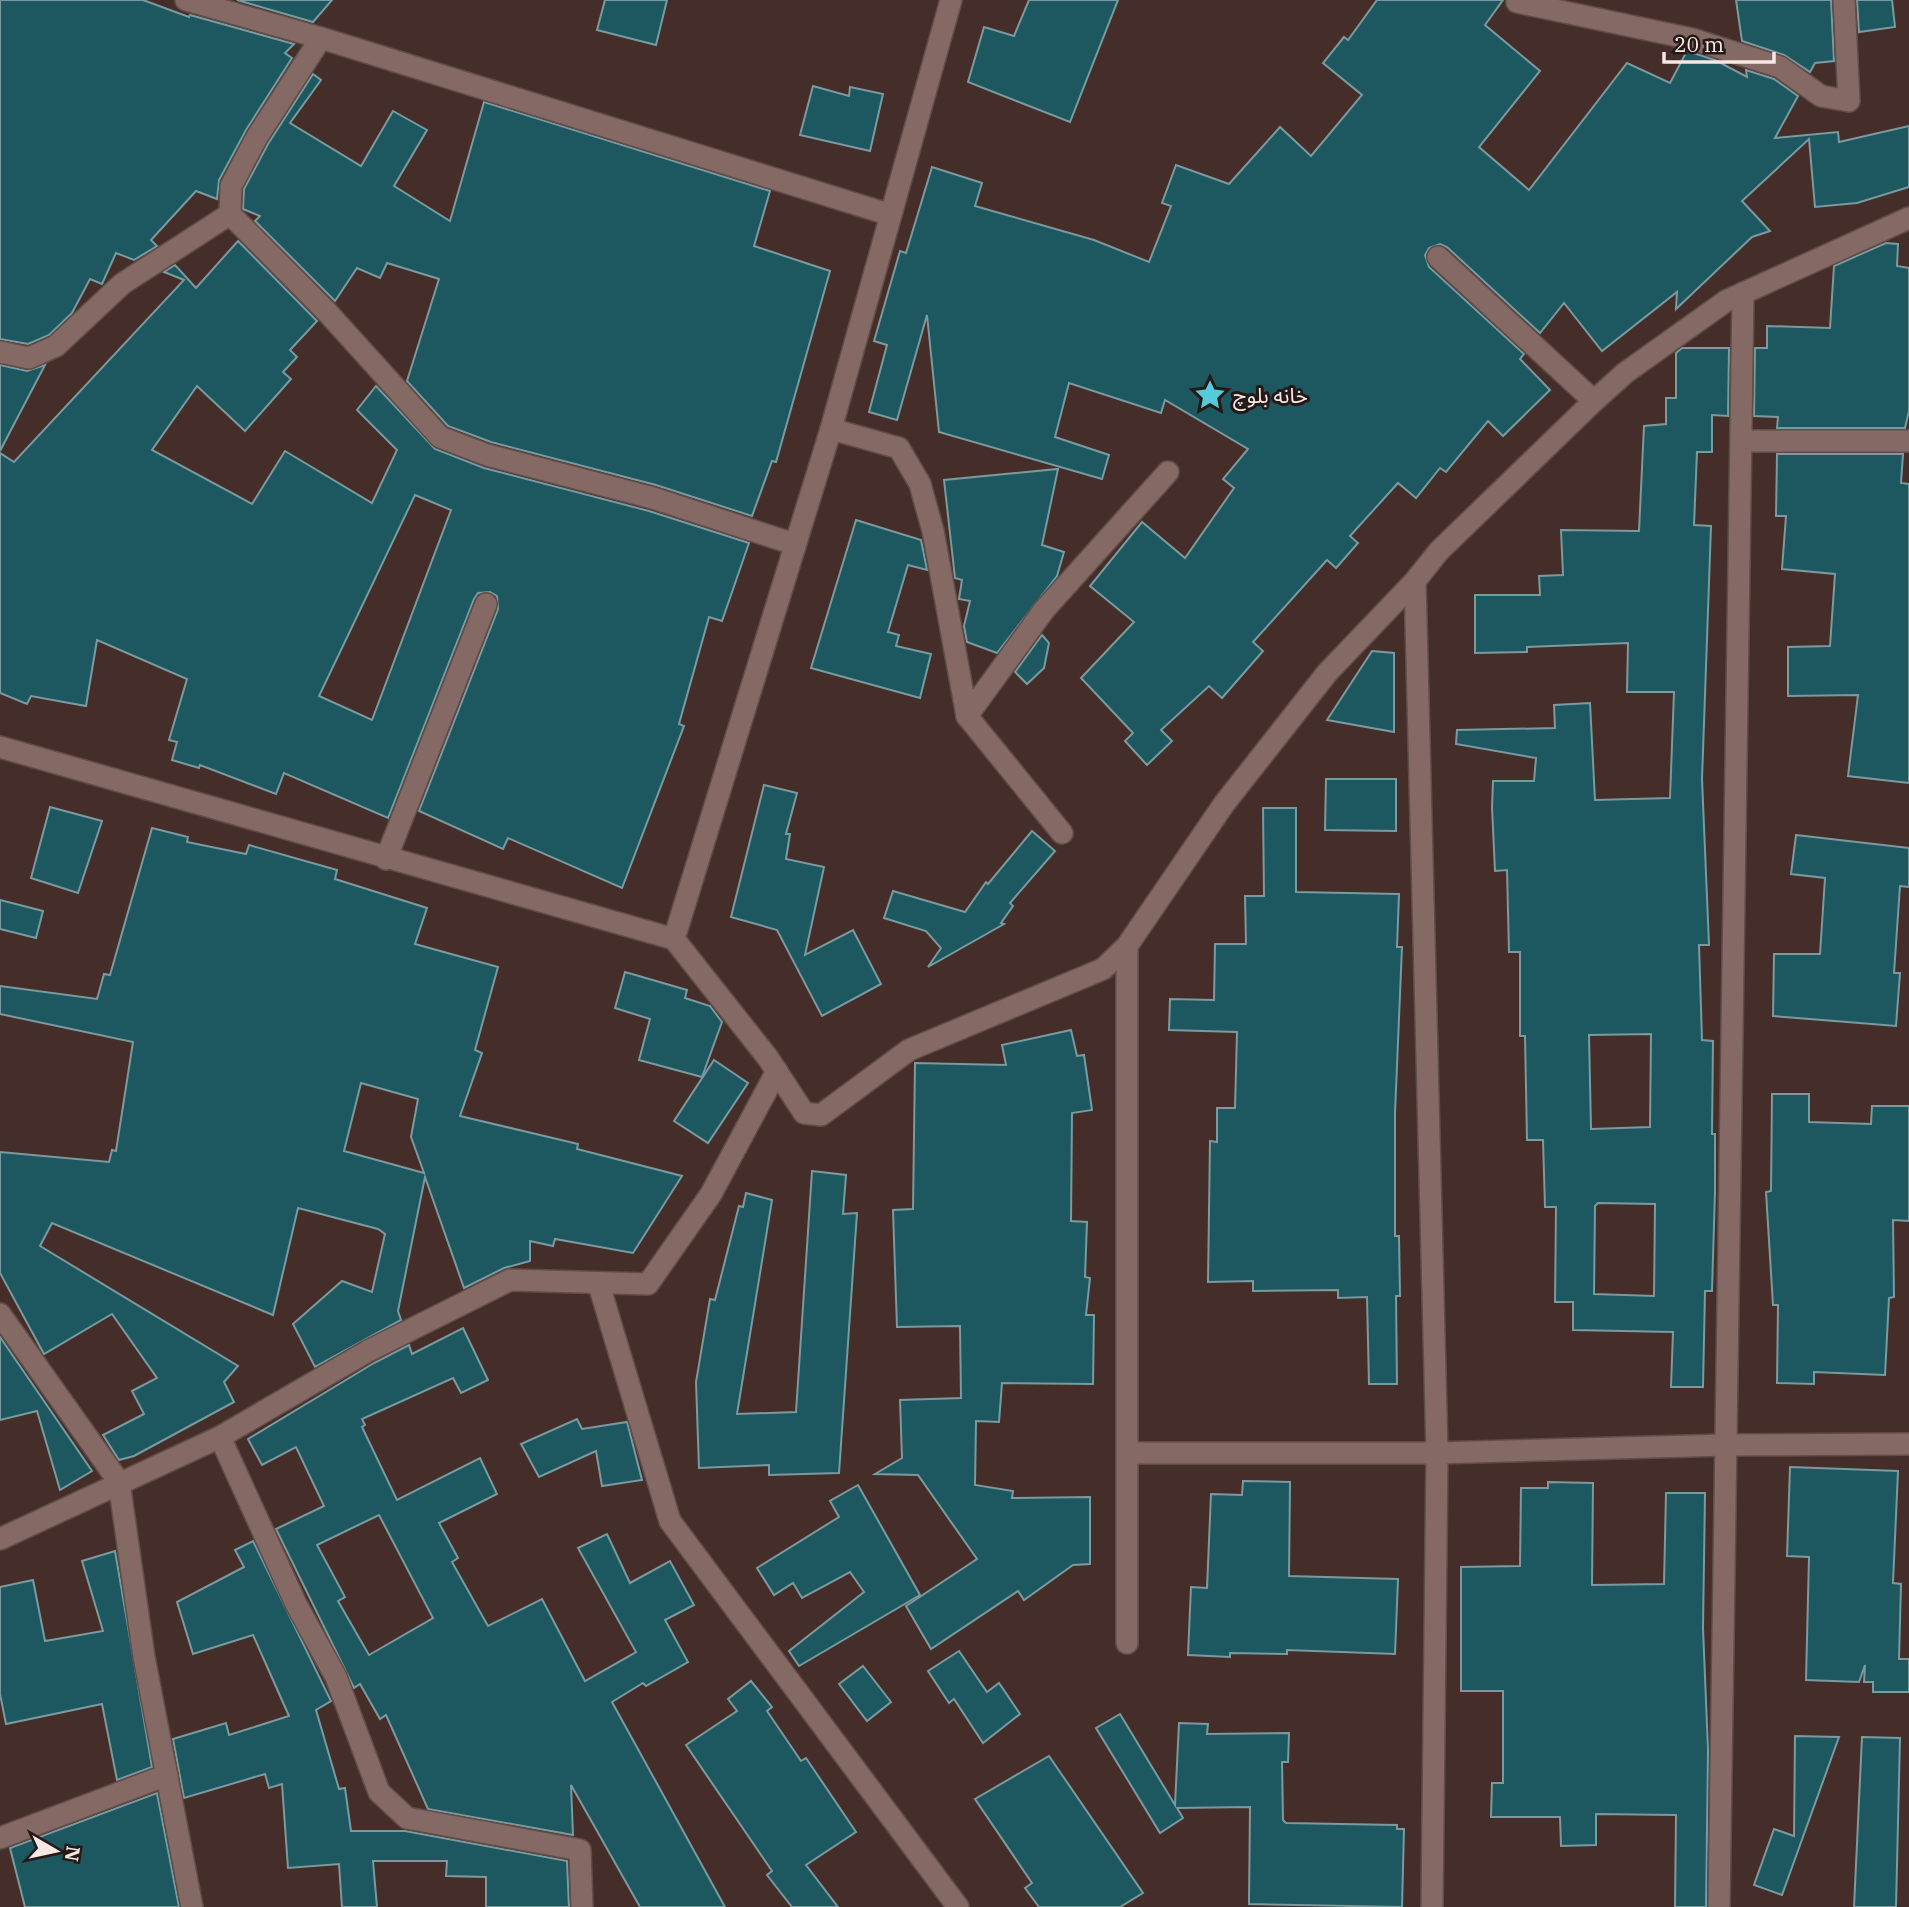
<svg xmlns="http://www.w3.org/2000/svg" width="1909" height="1907" viewBox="0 0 1909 1907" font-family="'IBM Plex Serif','Noto Sans Arabic',serif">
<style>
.building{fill:#1d5860;stroke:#7a9a9f;stroke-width:2;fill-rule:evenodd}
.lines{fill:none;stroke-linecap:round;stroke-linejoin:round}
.street-casing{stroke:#604d49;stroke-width:24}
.street{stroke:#846964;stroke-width:21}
.labels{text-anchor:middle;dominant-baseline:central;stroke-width:6;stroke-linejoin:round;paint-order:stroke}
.poi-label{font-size:21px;fill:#f8e8e5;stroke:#241917;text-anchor:start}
</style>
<rect width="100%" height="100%" fill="#452e29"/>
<!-- building -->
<g class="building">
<polygon points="0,0 143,0 189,17 190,15 294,44 285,53 292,58 246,130 219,180 217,199 196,191 151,240 157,246 134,260 116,253 102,284 90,279 72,313 49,335 28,344 0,339"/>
<polygon points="237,0 332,0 313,22"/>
<polygon points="605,0 667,0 656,45 597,30"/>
<polygon points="1029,0 1118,0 1070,122 968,82 984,27 1014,36"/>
<polygon points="1377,0 1503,0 1485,25 1540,71 1479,147 1529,190 1627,63 1670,83 1687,51 1715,60 1747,77 1746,70 1774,79 1798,96 1775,138 1838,132 1839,142 1909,126 1909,187 1857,203 1815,207 1809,139 1742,201 1770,231 1752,237 1676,309 1677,292 1602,351 1564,303 1540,333 1447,247 1440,244 1429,248 1425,255 1429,267 1524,354 1520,359 1550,390 1503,436 1488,421 1446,472 1440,468 1416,498 1398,483 1350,536 1358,543 1336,568 1327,560 1253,642 1263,651 1222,698 1209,686 1161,730 1172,741 1147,765 1125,741 1133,733 1081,678 1134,622 1090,586 1142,522 1185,558 1234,488 1223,479 1248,449 1165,400 1161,413 1069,383 1055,437 1109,455 1102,479 939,432 927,315 897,420 869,412 887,345 874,341 900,251 906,253 932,167 982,183 975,206 1094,240 1149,262 1171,206 1162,203 1176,165 1229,184 1280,127 1311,156 1362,95 1323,63 1344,37 1348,40"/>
<polygon points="1736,0 1831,0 1834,61 1815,63 1810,72 1784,55 1742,41"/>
<polygon points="1857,0 1892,0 1895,27 1859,32"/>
<polygon points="313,74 321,80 290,123 361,166 393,111 427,130 394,186 450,221 484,102 770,191 754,246 830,271 776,462 772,461 752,516 656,485 491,442 448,426 407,381 439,279 387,263 380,278 357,268 335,301 255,221 260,216 243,209 244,189 268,144"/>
<polygon points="813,86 849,96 850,87 883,94 870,151 800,135"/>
<path d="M238,241l79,80 -27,29 7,7 -14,15 8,7 -46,52 -48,-45 -45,64 100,54 33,-53 87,52 25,-53 -40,-40 19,-24 59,63 49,19 165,43 100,32 -27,78 -13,-4 -30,107 5,2 -62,162 -114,-50 -5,11 -84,-38 79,-202 -1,-13 -7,-4 -12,1 -4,6 -86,219 -104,-45 -8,21 -76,-29 -1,3 -27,-8 5,-18 -8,-2 18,-61 -90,-39 -11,66 -55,-10 -4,8 -27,-11v-240l14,9 170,-182 -20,-8 11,-7 21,23zM415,495l36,15 -79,210 -53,-24z"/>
<polygon points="1886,243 1898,244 1897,266 1909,268 1909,411 1905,428 1777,428 1778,417 1754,416 1755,348 1767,348 1767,326 1830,328 1834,266"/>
<path d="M1682,348h47l-1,68 -16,-1v37h-15l-3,73 17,1 -9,253 7,166h-10l3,95 11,1 -1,93h3v58l-3,99h-7l-2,96h-32l2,-55 -100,-2v-28h-18l1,-95h-11l-2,-67h-16l-2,-104h-5v-84h-11l-2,-82 -12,1 -3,-64 1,-26h41l2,-23 -80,-14 1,-14 98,-2 -1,-23 36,-2 5,97 75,-2 4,-106h-47l1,-49 -101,4v5l-52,1v-58h65l-1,-19 24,-1 -2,-45 78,1 5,-105 22,-2v-26h10v-45zM1651,1034l-1,93 -59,2 -2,-94zM1598,1203l57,1 -1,92 -60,-2 1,-88z"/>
<polygon points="0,365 27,371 45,365 0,451"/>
<polygon points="1777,454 1903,454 1901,483 1909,484 1909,783 1848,776 1858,695 1788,696 1788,647 1830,646 1835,574 1782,569 1786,516 1776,516"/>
<polygon points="1058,469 1042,545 1064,552 1057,576 997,653 967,642 964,626 970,601 959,599 962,580 955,578 944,480"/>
<polygon points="856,520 921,540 927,570 908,565 888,632 899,635 896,646 931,654 920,698 811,668"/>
<polygon points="1042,635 1049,643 1044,668 1027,684 1015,672"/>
<polygon points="1372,651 1394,653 1394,732 1327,720"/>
<polygon points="1326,779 1396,779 1396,831 1325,830"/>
<polygon points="764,785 797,793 786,834 790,834 786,859 824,867 805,955 853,930 881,984 822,1016 777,930 731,917"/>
<polygon points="50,807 102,821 78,893 31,878"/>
<polygon points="1263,808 1296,808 1296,892 1399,894 1397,947 1402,947 1395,1113 1395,1236 1399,1236 1400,1296 1396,1296 1397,1384 1369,1384 1367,1297 1338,1298 1338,1290 1253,1291 1253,1281 1208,1282 1210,1141 1217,1142 1217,1108 1235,1108 1237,1032 1169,1030 1170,999 1214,1000 1215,944 1246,944 1245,896 1264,896"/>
<path d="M152,828l36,9 -1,5 59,12 3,-9 88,25 -2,9 92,29 -12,36 83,23 -23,83 7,3 -22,63 118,28 -1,5 105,27 -49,77 -78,-14 -2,7 -23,-5v20l-26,7 -40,20 -39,-111 -27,134 3,9 -86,47 -22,-43 49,-43 30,11 13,-58 -7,-5 -80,-21 -25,107 -221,-92 -12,23 198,120 -14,16 10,20 -100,54 -15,4 -16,-25 41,-21 -12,-23 25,-13 -45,-64 -68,40 -44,-81v-121l109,10 3,-12 4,1 17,-109 -133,-28v-28l97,13 7,-25 6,1zM361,1083l57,16 -7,38 13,36 -80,-22z"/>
<polygon points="1032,831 1055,851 1010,903 1013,906 1001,923 1004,924 928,967 941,948 926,931 884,918 893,891 965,912 986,882 988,884"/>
<polygon points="1796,835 1909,848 1909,887 1900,886 1894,973 1900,973 1896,1026 1773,1016 1774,954 1820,954 1825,878 1791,874"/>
<polygon points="0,900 43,911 36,938 0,929"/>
<polygon points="625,972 687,990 685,998 710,1006 722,1022 702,1077 639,1060 650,1019 615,1008"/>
<polygon points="1071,1030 1077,1056 1084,1055 1092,1110 1072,1113 1071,1221 1087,1222 1085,1277 1090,1278 1086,1315 1094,1315 1093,1384 1002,1383 999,1422 976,1421 975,1485 1013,1491 1012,1498 1090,1497 1090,1564 1073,1565 1024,1600 1018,1591 931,1649 906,1606 977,1559 918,1475 875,1474 902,1458 900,1400 961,1398 960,1326 897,1327 893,1210 913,1209 915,1063 1006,1065 1002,1045"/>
<polygon points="714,1060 748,1083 708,1143 674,1121"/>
<polygon points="1772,1094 1809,1094 1809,1122 1871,1124 1872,1106 1909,1106 1909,1221 1893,1220 1894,1297 1889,1298 1885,1375 1814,1372 1814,1384 1777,1383 1778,1305 1773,1305 1766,1192 1771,1191"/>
<polygon points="812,1171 846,1175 843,1214 857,1213 839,1473 769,1475 769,1465 699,1468 696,1382 710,1299 715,1300 739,1206 743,1207 746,1193 772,1200 737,1414 796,1412"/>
<path d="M463,1328l25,52 -27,13 -8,-15 -91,41 3,6 -3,2 35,73 83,-42 17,36 -58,29 19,35 -6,4 36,64 54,-27 43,82 51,-29 -58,-104 29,-14 23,49 40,-22 24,44 -29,15 23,42 -42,24 -3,-3 -31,19 113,205h-85l-69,-122 2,50 -145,-26 -42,-94 -6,4 -20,-35 -6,4 -78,-159 48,-23 -28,-59 -34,18 -14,-26 126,-76 35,-18 3,9zM379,1515l54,103 -64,37 -31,-54 7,-4 -28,-52z"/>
<polygon points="0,1337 92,1471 60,1490 37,1411 0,1420"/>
<polygon points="577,1419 582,1429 627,1422 642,1480 602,1486 596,1451 539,1477 521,1444"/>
<polygon points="1790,1467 1898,1471 1893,1583 1901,1584 1899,1659 1909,1659 1909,1692 1873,1692 1873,1682 1864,1682 1865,1665 1859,1682 1806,1680 1809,1557 1787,1556"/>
<polygon points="1243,1481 1290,1482 1289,1576 1398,1579 1395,1654 1287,1650 1287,1654 1230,1653 1230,1657 1188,1655 1191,1587 1207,1588 1211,1494 1242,1495"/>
<polygon points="1548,1482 1593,1483 1592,1585 1664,1584 1666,1493 1705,1493 1703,1628 1708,1750 1706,1907 1675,1907 1676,1815 1596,1814 1596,1845 1561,1846 1560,1817 1491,1817 1492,1783 1503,1783 1503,1691 1461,1691 1461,1567 1520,1566 1521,1488 1548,1488"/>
<polygon points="858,1485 920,1595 799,1666 789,1651 864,1592 850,1572 802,1598 793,1583 774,1595 757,1568 839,1517 830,1501"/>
<polygon points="253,1541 331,1701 316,1710 339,1789 345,1788 351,1831 405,1831 567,1861 569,1907 486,1907 486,1877 446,1876 447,1861 373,1861 377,1907 342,1907 339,1864 288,1868 282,1784 269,1788 265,1774 184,1798 173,1739 226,1723 229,1735 289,1716 253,1635 193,1654 177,1602 244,1567 235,1550"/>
<polygon points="115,1551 152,1767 117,1780 102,1704 6,1724 0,1694 0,1587 33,1580 45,1641 103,1631 82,1561"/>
<polygon points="959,1651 987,1692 999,1683 1020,1714 983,1743 954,1699 949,1703 928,1671"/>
<polygon points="863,1666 891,1702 867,1721 839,1684"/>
<polygon points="751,1681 772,1707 767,1711 801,1761 806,1758 856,1832 806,1865 838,1907 792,1907 767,1875 772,1871 686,1745 737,1711 728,1699"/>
<polygon points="1120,1714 1175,1805 1179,1723 1208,1724 1207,1734 1289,1733 1288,1762 1282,1762 1283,1820 1286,1823 1397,1825 1397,1829 1404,1829 1402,1907 1249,1904 1250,1807 1177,1808 1183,1818 1160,1833 1096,1728"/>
<polygon points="1795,1736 1839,1737 1782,1895 1754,1885 1774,1829 1794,1836"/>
<polygon points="1862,1737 1900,1738 1896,1907 1854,1907"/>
<polygon points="1049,1756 1143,1893 1120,1907 1039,1907 1025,1888 1032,1883 975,1799"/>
<polygon points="157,1793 179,1907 25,1907 10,1848"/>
</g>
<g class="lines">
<defs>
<g id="street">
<polyline points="186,0 321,38 891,215"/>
<polyline points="1517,2 1692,39 1780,67 1821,96 1849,101 1844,0"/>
<polyline points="321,38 257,137 231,186 230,214 328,313 440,437 487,455 653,498 794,544"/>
<polyline points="1438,257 1594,401"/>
<polyline points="0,352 29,358 56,346 122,284 230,214"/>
<polyline points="831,429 899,448 920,484 933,531 967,716 1062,833"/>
<polyline points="1743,441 1909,441"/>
<polyline points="1415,581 1437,1453 1432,1907"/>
<polyline points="967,716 1044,610 1168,472"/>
<polyline points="0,747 674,939 768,1058 804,1113 821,1115 909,1050 1103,969 1127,946 1224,804 1327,673 1415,581 1439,551 1594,401 1625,373 1726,301 1909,218"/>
<polyline points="386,859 486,604"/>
<polyline points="674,939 831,429 951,0"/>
<polyline points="599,1285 670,1521 958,1907"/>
<polyline points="0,1314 119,1482 144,1657 192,1907"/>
<polyline points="220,1437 296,1604 336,1677 379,1792 407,1818 580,1850 582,1907"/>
<polyline points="1127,1453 1437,1453 1727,1445 1909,1444"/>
<polyline points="0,1539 220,1437 368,1351 510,1280 648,1284 711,1194 777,1071"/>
<polyline points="1127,1643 1127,946"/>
<polyline points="0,1838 167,1775"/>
<polyline points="1719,1907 1743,293"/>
</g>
</defs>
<!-- street casing -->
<use href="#street" class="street-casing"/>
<!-- street -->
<use href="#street" class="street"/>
</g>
<!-- icons -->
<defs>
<symbol id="sight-bare" viewBox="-9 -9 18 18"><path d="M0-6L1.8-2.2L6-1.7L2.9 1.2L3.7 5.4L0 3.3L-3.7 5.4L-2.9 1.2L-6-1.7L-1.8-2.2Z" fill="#53cbdb" stroke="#241917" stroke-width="2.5" paint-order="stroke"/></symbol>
</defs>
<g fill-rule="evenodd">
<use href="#sight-bare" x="1188" y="373" width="44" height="44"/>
</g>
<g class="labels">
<!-- poi labels -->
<g class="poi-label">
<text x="1233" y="395">خانه بلوچ</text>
</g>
</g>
<!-- north arrow -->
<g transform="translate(56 1851) rotate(99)" stroke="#241917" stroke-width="5" paint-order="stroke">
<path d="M0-5L12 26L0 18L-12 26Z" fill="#f8e8e5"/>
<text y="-10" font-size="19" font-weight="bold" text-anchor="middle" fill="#f8e8e5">N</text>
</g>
<!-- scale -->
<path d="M1664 52v10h110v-10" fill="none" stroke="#f8e8e5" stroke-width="3.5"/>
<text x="1674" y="52" font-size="21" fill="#f8e8e5" stroke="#241917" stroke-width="5" paint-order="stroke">20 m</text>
</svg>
